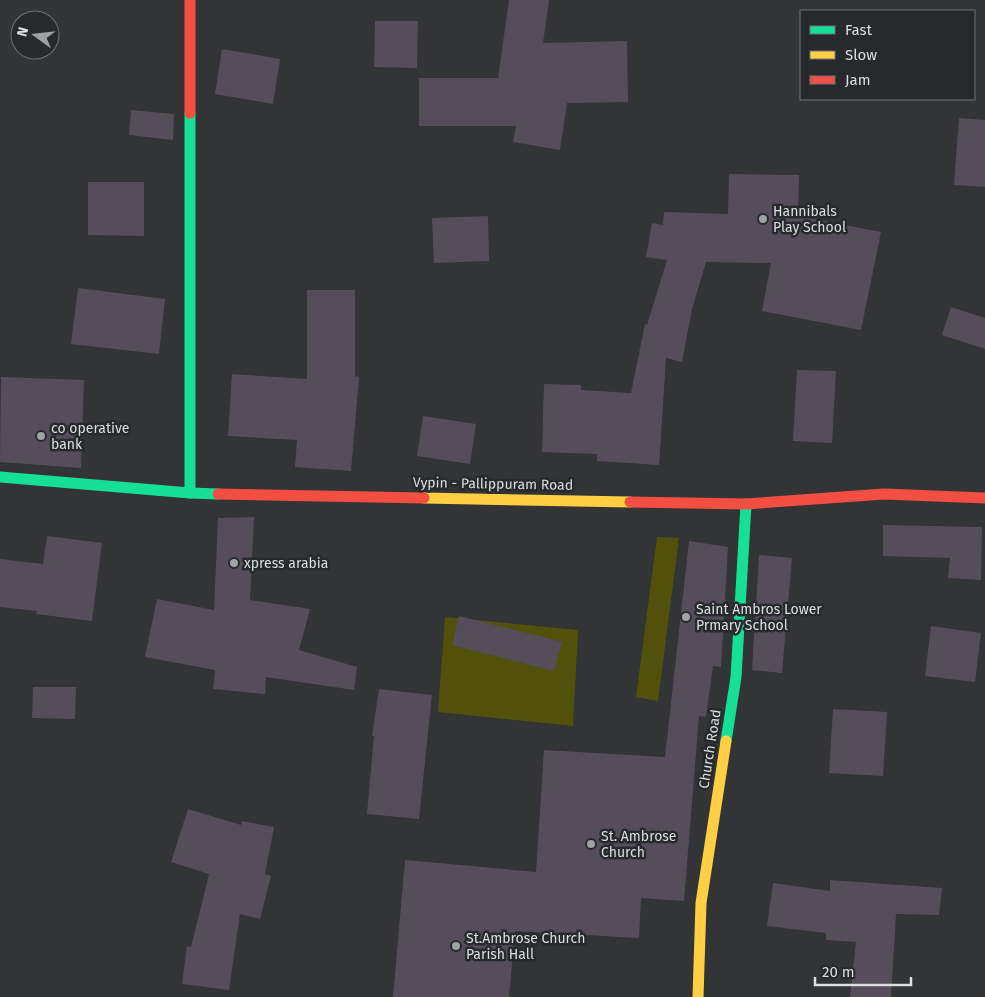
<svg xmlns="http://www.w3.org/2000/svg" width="985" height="997" viewBox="0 0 985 997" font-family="'Fira Sans',sans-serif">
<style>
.green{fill:#51510b}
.building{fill:#564d5b}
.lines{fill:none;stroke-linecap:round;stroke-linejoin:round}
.fast{stroke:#16e098;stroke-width:11}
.slow{stroke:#ffcf43;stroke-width:11}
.jam{stroke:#f24e42;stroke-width:11}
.poi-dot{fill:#a0a2a4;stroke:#272a2c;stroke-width:2}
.labels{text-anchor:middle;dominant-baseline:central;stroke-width:5;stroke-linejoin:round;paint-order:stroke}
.poi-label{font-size:14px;fill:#dcdee0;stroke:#272a2c;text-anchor:start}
.street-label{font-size:14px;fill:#dcdee0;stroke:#272a2c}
</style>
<rect width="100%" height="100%" fill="#323435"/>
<!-- green -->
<g class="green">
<polygon points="657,537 679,538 658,701 636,697"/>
<polygon points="445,617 578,630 573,726 438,712"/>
</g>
<!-- building -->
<g class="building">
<polygon points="509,0 549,0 543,43 627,41 628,102 567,103 560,150 513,142 516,126 419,126 419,78 498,78"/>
<polygon points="375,21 418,21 417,68 374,67"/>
<polygon points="222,49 280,59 273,104 215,94"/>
<polygon points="131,110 174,114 173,140 129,135"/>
<polygon points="959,118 985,120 985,187 954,185"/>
<polygon points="729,174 799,175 798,216 881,232 861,330 762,311 771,263 706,262 692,309 682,362 666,358 659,465 597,461 597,454 542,452 544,384 581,385 581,390 631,393 645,324 647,325 667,260 646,257 652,223 663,225 664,212 728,214"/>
<polygon points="88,182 144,182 144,236 88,235"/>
<polygon points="488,216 489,261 434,263 432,218"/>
<polygon points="78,288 165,299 159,354 71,344"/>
<polygon points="307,290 355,290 355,376 359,377 351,471 295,467 297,440 228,436 232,374 307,379"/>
<polygon points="951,307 985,318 985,349 942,335"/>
<polygon points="797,370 836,371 832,443 793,441"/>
<polygon points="1,377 84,380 81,468 0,462"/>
<polygon points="423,416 476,424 470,464 417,456"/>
<polygon points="254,517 250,600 310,609 299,650 357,667 354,690 266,677 265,694 213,689 215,670 145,657 157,599 214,610 218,518"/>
<polygon points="883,525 982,527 981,580 948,578 950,558 883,556"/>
<polygon points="47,536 102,543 92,621 36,614 37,611 0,607 0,559 43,564"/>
<polygon points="689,541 728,547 721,667 713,666 706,717 699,716 684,901 641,898 639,938 515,931 509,997 393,997 405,860 536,872 544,750 665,757"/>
<polygon points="759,555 792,558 782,673 752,670"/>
<polygon points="459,616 562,642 554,671 452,645"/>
<polygon points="931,626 981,633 975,682 925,676"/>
<polygon points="33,687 76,687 75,719 32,718"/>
<polygon points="379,689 432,695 419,819 367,814 374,736 372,736"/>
<polygon points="833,709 887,712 883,776 829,773"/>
<polygon points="188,809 241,825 242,821 274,827 265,874 271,876 260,919 240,914 229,990 182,984 187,946 191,947 209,874 171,862"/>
<polygon points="830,880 942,888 939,915 896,914 891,997 850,997 856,942 826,940 826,933 767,926 773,883 830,891"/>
</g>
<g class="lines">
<!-- fast -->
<g class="fast">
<polyline points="190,113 190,493"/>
<polyline points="0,477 190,493 218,494"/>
<polyline points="726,741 736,677 746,504"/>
</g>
<!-- slow -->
<g class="slow">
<polyline points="424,498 630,502"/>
<polyline points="698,997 701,903 726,741"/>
</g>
<!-- jam -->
<g class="jam">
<polyline points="190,0 190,113"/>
<polyline points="218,494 424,498"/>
<polyline points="630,502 746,504 884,494 985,498"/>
</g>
</g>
<!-- markers -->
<g class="poi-dot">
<circle cx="763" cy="219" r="5"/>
<circle cx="41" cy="436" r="5"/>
<circle cx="234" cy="563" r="5"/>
<circle cx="686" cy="617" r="5"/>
<circle cx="591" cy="844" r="5"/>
<circle cx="456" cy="946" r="5"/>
</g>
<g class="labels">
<!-- poi labels -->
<g class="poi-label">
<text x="773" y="211">Hannibals<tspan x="773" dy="16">Play School</tspan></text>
<text x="51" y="428">co operative<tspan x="51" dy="16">bank</tspan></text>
<text x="244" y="563">xpress arabia</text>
<text x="696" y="609">Saint Ambros Lower<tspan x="696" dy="16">Prmary School</tspan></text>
<text x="601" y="836">St. Ambrose<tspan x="601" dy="16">Church</tspan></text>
<text x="466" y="938">St.Ambrose Church<tspan x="466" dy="16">Parish Hall</tspan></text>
</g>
<!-- street labels -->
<g class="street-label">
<text transform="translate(493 484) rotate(1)">Vypin - Pallippuram Road</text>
<text transform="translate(710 749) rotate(-81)">Church Road</text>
</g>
</g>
<!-- legend -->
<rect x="800" y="10" width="175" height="90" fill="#272a2c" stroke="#6f7274"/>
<rect x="810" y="26" width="25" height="8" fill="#16e098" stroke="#6f7274"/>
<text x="845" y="35" font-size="15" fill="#dcdee0">Fast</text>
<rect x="810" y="51" width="25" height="8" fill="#ffcf43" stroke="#6f7274"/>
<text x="845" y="60" font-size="15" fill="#dcdee0">Slow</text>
<rect x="810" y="76" width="25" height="8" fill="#f24e42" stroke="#6f7274"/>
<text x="845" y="85" font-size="15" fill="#dcdee0">Jam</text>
<!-- north arrow -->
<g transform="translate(35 35) rotate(285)"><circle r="24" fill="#272a2c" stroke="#6f7274"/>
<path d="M0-4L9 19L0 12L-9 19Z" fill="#a0a2a4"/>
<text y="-8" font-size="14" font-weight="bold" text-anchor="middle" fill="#dcdee0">N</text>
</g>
<!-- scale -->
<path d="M815 977v8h96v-8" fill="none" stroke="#dcdee0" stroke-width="2.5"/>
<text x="822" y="977" font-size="15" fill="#dcdee0" stroke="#272a2c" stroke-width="4" paint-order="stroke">20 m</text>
</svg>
